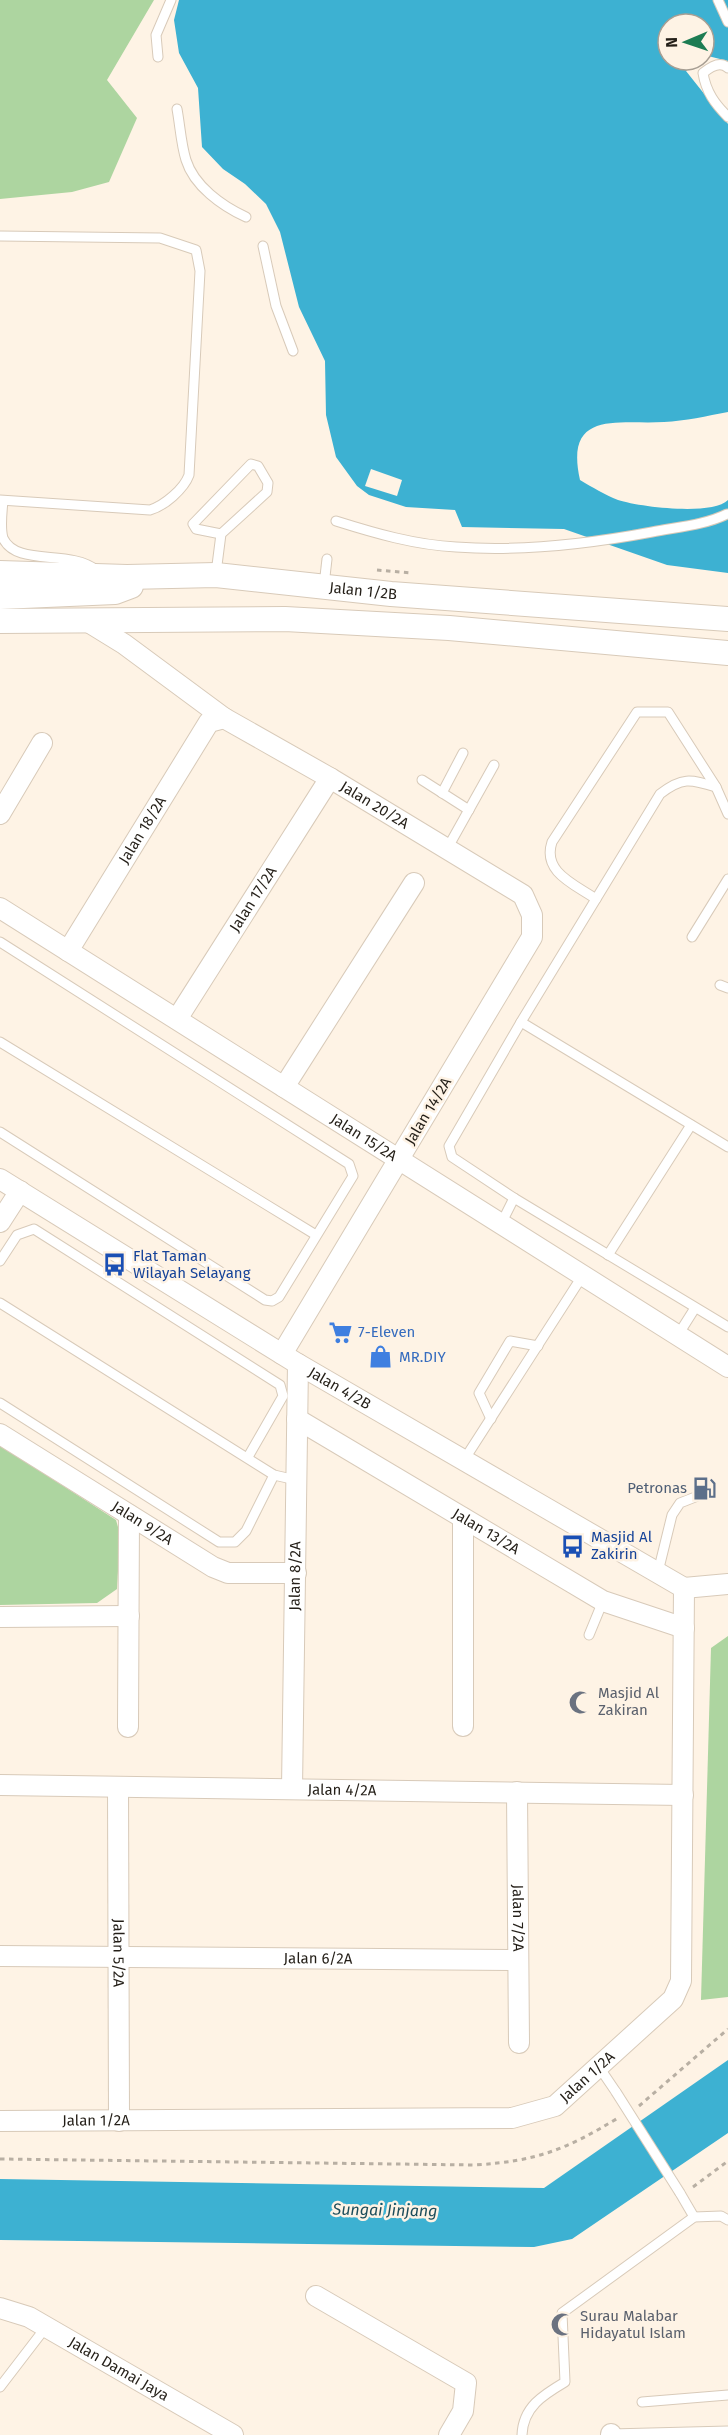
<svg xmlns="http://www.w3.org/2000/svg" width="728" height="2435" viewBox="0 0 728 2435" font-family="'Fira Sans',sans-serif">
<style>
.green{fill:#add5a0}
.water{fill:#3db1d2}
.pier{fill:#fef3e5}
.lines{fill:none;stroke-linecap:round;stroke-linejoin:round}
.service-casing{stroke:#d8cab9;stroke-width:11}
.minor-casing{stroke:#d8cab9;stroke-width:22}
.tertiary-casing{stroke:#d8cab9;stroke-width:26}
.path{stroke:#b8afa3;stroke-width:3;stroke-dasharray:4.5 4.5;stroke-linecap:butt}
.service{stroke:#fff;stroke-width:9}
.minor{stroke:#fff;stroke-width:20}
.tertiary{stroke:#fff;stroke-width:24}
.service-bridge-casing{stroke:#d8cab9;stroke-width:11;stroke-linecap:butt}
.service-bridge{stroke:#fff;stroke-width:9}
.labels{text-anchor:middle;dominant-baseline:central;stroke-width:5;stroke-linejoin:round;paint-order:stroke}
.street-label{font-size:15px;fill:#241f18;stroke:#fef3e5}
.transit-label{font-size:15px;fill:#164399;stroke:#fef3e5;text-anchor:start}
.shop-label{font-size:15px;fill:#366cbe;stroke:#fef3e5;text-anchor:start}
.service-label{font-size:15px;fill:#4e5e75;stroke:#fef3e5;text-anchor:end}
.worship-label{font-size:15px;fill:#5b616d;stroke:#fef3e5;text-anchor:start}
.water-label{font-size:16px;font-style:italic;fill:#1d4d5b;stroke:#fef3e5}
</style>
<rect width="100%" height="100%" fill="#fef3e5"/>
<!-- green -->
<g class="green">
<polygon points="0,0 154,0 107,80 137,118 109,182 72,192 0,199"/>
<polygon points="0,1445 116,1520 120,1534 117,1589 97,1603 0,1605"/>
<polygon points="728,1636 728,1997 701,2000 711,1648"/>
</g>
<!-- water -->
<g class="water">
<path d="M179,0h549v61l-24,-6v-31h-36v36h30l-12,11 42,53v288c-21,4 -43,9 -64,10 -45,3 -100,-13 -84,58 12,7 25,15 38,20 22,7 94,16 110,0v73l-61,-8 -103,-36 -102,-2 -7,-17 -49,-3 -37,-12 -12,-9 -21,-29 -10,-42 -1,-54 -26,-54 -19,-75 -14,-28 -21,-20 -22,-15 -21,-22 -4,-59 -19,-35 -5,-33z"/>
<polygon points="728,2060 728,2133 572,2239 534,2247 0,2240 0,2179 544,2188"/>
</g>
<!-- pier -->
<polygon class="pier" points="371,469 402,480 397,496 365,486"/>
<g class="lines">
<defs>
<g id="service">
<polyline points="718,0 728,22"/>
<polyline points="158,57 156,35 171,0"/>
<path d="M728,68c-8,-8 -18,-1 -25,5 3,19 12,31 25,44"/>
<path d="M177,109c3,16 4,35 9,51 8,26 36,46 60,57"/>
<path d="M0,236l160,2 36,12 4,21 -11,204c-5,14 -25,31 -39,35l-150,-10"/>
<polyline points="263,246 276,306 293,351"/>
<path d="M3,501c-1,10 -3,27 0,37 13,29 67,11 93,32"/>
<path d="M336,521c38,12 79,24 120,26 65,5 132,-3 196,-15 25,-5 53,-7 75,-18"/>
<polyline points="216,573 221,534 267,492 268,483 258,466 251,464 193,524 196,529 221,534"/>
<polyline points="324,585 327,559"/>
<polyline points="422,780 469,810"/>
<path d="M716,787c-26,-8 -34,-10 -56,7l-139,228 -72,124 3,11 62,41 214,129"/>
<polyline points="442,793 463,753"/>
<polyline points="447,849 494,765"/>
<path d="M596,899c-22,-15 -54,-27 -44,-57l85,-130h31l48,75 12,27"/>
<polyline points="692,937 728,879"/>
<polyline points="0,942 349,1164 353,1176 279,1297 272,1301 265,1300 0,1132"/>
<polyline points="720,985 728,988"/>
<polyline points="521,1022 728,1147"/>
<polyline points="0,1042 316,1235"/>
<polyline points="501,1224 514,1198"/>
<polyline points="608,1255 691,1125"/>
<polyline points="0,1261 17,1235 34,1229 280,1385 283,1396 248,1457"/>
<polyline points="0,1303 274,1475 296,1480"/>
<polyline points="678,1335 695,1308"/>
<polyline points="0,1403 219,1542 235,1542 246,1531 274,1475"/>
<polyline points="491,1419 479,1393 510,1341 538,1346"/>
<polyline points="464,1460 583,1275"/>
<polyline points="658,1572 672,1515 680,1503 708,1492"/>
<polyline points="589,1635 603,1601"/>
<polyline points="599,2067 616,2092"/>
<polyline points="680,2193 694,2217"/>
<polyline points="0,2387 46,2327"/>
<polyline points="642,2402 728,2395"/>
<polyline points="611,2434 728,2431"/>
<path d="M522,2435c1,-28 21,-40 43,-53l-3,-69 132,-96 27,-1 7,4"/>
</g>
<g id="minor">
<path id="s1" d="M85,620l39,24 100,74 106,60 193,117 9,20v22l-250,417"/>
<polyline points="0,814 42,743"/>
<path id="s2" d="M0,908l728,459"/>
<path id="s3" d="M68,951l141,-229 15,-4"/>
<path id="s4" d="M177,1019l153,-241"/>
<polyline points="284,1087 414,883"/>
<path id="s5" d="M0,1179l298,185 386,224"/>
<polyline points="0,1222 20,1191"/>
<path id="s6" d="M297,1419l306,182 81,27"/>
<path id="s7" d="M0,1434l213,133 15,6h68"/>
<polyline points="463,1518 463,1726"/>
<polyline points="684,1588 728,1584"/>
<polyline points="0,1617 129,1616"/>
<polyline points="128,1727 129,1515"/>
<path id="s8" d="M0,1785l683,10"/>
<path id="s9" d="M118,1787l1,334"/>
<path id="s10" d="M292,1789l6,-425"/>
<path id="s11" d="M517,1792l2,251"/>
<path id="s12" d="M0,1956l518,4"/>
<path id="s13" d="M0,2121l512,-3 43,-12 118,-107 8,-18 3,-393"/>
<polyline points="316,2296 466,2383 463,2411 449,2435"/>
<path id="s14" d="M0,2308l29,9 204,118"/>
<polyline points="611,2434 611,2435"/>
</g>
<g id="tertiary">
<path id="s15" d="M0,573l127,4 89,-2 175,19 337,25"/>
<polyline points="0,597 115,592 131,586"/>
<polyline points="0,621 285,619 449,628 728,653"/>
</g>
</defs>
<!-- service casing -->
<use href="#service" class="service-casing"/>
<!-- minor casing -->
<use href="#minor" class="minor-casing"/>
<!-- tertiary casing -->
<use href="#tertiary" class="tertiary-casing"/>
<!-- path -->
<g class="path">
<polyline points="377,570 412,573"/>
<polyline points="639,2106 728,2029"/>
<path d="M0,2159l475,6c62,-4 90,-15 143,-47"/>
<polyline points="693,2187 728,2161"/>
</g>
<!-- service -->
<use href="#service" class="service"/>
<!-- minor -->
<use href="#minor" class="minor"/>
<!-- tertiary -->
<use href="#tertiary" class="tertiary"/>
<defs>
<polyline id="service-bridge" points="616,2092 680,2193"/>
</defs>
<!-- service-bridge casing -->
<use href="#service-bridge" class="service-bridge-casing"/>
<!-- service-bridge -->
<use href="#service-bridge" class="service-bridge"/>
</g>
<!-- icons -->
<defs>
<symbol id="bus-bare" viewBox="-9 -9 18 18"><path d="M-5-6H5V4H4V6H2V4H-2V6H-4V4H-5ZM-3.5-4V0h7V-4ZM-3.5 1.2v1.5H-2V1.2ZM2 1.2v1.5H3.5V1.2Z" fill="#1a4fb4" stroke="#fef3e5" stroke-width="2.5" paint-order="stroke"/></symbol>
<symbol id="supermarket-bare" viewBox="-9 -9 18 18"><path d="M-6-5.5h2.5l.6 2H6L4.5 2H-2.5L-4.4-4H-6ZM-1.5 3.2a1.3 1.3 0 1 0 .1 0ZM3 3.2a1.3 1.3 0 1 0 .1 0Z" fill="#3f7fe0" stroke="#fef3e5" stroke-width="2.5" paint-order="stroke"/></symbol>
<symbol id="shop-bare" viewBox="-9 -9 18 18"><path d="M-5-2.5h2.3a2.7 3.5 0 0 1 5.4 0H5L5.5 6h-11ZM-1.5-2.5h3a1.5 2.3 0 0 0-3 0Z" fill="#3f7fe0" stroke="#fef3e5" stroke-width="2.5" paint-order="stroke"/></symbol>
<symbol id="fuel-bare" viewBox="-9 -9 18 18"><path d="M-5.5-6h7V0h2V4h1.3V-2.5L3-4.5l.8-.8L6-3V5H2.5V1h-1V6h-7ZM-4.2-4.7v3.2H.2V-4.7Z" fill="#5c6f8a" stroke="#fef3e5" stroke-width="2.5" paint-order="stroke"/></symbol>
<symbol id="mosque-bare" viewBox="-9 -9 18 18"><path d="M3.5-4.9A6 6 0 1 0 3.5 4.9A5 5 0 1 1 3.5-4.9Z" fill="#6b7280" stroke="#fef3e5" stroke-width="2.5" paint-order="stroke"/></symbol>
</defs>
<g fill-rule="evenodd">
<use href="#bus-bare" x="98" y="1248" width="33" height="33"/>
<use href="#supermarket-bare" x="324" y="1316" width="33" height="33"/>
<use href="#shop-bare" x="364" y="1340" width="33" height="33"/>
<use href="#fuel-bare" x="688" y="1472" width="33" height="33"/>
<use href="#bus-bare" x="556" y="1530" width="33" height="33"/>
<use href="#mosque-bare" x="564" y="1686" width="33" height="33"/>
<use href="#mosque-bare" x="546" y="2308" width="33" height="33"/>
</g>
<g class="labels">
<!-- street labels -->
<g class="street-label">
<text stroke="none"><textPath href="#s15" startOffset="364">Jalan 1/2B</textPath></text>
<text stroke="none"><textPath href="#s1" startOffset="344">Jalan 20/2A</textPath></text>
<text stroke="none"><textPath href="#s3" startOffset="142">Jalan 18/2A</textPath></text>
<text stroke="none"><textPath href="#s4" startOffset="142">Jalan 17/2A</textPath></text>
<text transform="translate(428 1111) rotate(-59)">Jalan 14/2A</text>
<text stroke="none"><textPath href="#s2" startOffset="430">Jalan 15/2A</textPath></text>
<text stroke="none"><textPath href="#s5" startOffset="399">Jalan 4/2B</textPath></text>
<text stroke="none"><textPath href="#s7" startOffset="168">Jalan 9/2A</textPath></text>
<text stroke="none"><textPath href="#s6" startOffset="220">Jalan 13/2A</textPath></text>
<text stroke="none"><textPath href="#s10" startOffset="213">Jalan 8/2A</textPath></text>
<text stroke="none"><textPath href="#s8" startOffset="342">Jalan 4/2A</textPath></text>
<text stroke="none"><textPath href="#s11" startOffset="126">Jalan 7/2A</textPath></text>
<text stroke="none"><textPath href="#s9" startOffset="166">Jalan 5/2A</textPath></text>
<text stroke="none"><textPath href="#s12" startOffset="318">Jalan 6/2A</textPath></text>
<text stroke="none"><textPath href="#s13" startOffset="600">Jalan 1/2A</textPath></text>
<text stroke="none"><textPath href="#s13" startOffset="96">Jalan 1/2A</textPath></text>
<text stroke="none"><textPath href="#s14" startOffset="134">Jalan Damai Jaya</textPath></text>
</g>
<!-- transit labels -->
<g class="transit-label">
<text x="133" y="1256">Flat Taman<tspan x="133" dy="17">Wilayah Selayang</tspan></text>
<text x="591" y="1537">Masjid Al<tspan x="591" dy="17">Zakirin</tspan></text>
</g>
<!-- shop labels -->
<g class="shop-label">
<text x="358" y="1332">7-Eleven</text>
<text x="399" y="1357">MR.DIY</text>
</g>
<!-- service labels -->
<g class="service-label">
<text x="687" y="1488">Petronas</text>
</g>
<!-- worship labels -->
<g class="worship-label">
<text x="598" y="1693">Masjid Al<tspan x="598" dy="17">Zakiran</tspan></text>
<text x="580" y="2316">Surau Malabar<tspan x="580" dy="17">Hidayatul Islam</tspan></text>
</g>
<!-- water labels -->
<g class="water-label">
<text transform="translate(385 2210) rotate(1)">Sungai Jinjang</text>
</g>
</g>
<!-- north arrow -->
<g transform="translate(686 42) rotate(268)"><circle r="28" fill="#fef3e5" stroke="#a79e93" stroke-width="1.5"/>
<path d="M0-4.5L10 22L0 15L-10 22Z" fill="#1d7c53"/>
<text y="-9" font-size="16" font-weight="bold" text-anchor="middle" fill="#241f18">N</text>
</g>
</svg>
